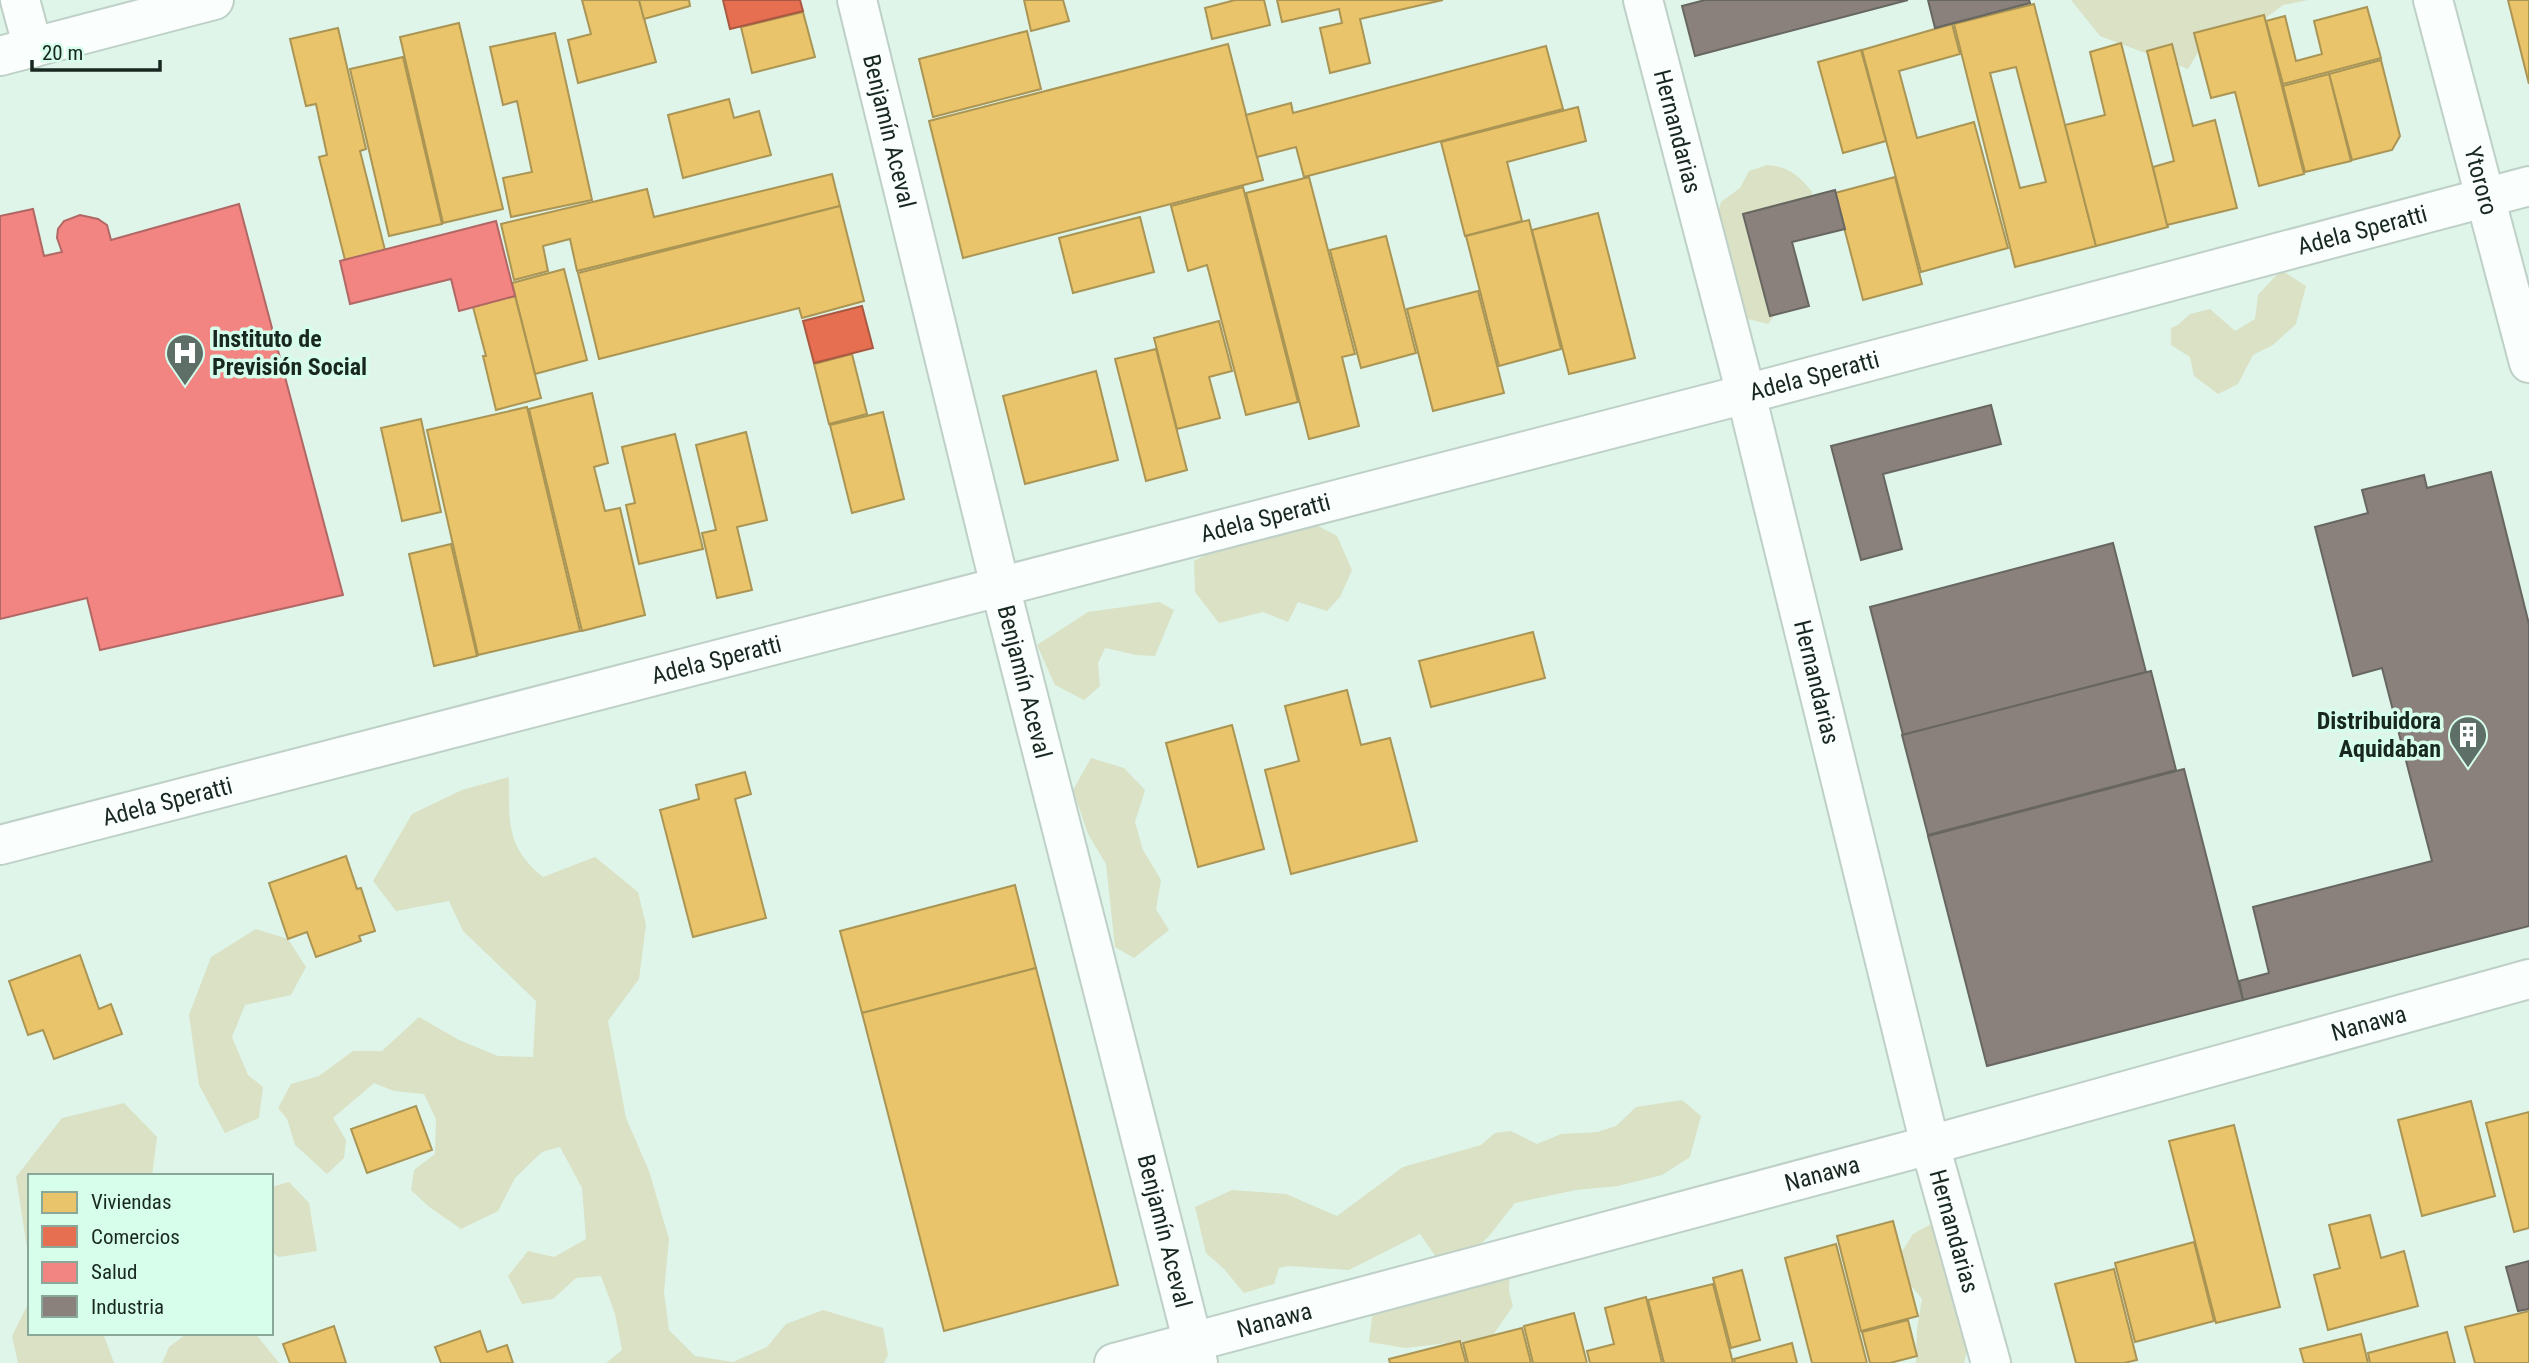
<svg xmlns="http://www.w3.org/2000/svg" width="2529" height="1363" viewBox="0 0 2529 1363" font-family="'Roboto Condensed',sans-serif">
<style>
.green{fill:#dae1c4}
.homes{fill:#e9c46a;stroke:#aa9554;stroke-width:2;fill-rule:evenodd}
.shops{fill:#e76f51;stroke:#a95942;stroke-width:2}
.health{fill:#f28482;stroke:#b16865;stroke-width:2}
.industry{fill:#8a817c;stroke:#686660;stroke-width:2}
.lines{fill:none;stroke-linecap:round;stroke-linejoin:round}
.minor-casing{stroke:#bed0c7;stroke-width:42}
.minor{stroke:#fafefc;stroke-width:38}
.labels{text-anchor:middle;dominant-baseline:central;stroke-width:7;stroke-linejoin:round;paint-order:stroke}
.street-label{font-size:24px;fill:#182720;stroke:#d6feeb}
.poi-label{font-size:24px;font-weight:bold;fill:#182720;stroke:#d6feeb;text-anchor:start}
</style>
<rect width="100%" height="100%" fill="#dff5ea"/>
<!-- green -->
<g class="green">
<polygon points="2071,0 2308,0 2283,5 2258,24 2209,34 2188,69 2100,36"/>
<path d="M1767,165c20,1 33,11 45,27l-4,27 -19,18 -10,73 -11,14 -20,-5 -17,-25 -17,-65 7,-27 19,-14 9,-17z"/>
<polygon points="2281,270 2306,286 2296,324 2273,345 2253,355 2238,384 2218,394 2194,376 2190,357 2171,345 2171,328 2178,325 2190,314 2210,309 2235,331 2255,319 2258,295"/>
<polygon points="1314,524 1337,536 1352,570 1340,597 1327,611 1298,602 1288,622 1263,612 1219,623 1195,592 1194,561 1251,531"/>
<polygon points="1159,602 1174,610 1155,656 1136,655 1105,648 1098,663 1100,686 1084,700 1055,685 1037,645 1088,612"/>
<polygon points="1091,758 1124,768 1145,790 1135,822 1143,850 1161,880 1156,909 1169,930 1134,958 1115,947 1106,864 1088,834 1073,790"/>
<path d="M509,777c0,45 -3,70 34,100l52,-20 43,35 8,33 -7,54 -31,42 18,97 23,53 20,68 -5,53 5,38 26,26 38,6 34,-15 19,-23 37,-14 60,18 5,27 -4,8h-278l16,-13 -7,-36 -14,-38 -25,2 -23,21 -31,5 -14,-28 20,-25 26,6 32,-18 -4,-51 -22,-41 -18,5 -27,26 -17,33 -37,18 -33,-23 -17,-16 3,-20 21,-16 1,-35 -12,-25 -30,-3 -20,-8 -41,35 13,22 -2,18 -17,16 -32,-29 -8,-26 -9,-11 13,-24 28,-8 34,-25h29l37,-34 40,23 39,16 35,1 3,-56 -73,-70 -14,-30 -53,10 -23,-30 39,-67 50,-24z"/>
<polygon points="256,929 288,939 306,967 291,995 245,1005 232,1037 248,1075 263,1087 259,1118 225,1133 199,1085 189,1015 211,957"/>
<polygon points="1682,1100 1701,1116 1690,1157 1662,1175 1618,1186 1576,1190 1515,1203 1489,1236 1474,1250 1510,1265 1509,1291 1513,1306 1491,1338 1405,1348 1369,1342 1374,1301 1441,1264 1420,1234 1349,1270 1289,1266 1279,1268 1274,1284 1244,1293 1224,1269 1206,1253 1195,1207 1232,1190 1286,1194 1337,1216 1403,1167 1481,1145 1495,1133 1511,1131 1537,1144 1561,1134 1597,1132 1616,1126 1636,1107"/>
<polygon points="124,1103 157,1137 152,1176 30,1176 30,1267 16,1177 62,1118"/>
<polygon points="289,1182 309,1203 317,1251 279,1257 271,1252 271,1187"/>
<path d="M1931,1224l14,11 7,46v22c23,22 19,31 12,60h-48l1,-34 5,-30 -13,-16 -10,-27 14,-22z"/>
<polygon points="30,1300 30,1333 103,1333 114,1363 18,1363 12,1336"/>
<polygon points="188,1333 255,1333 279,1363 162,1363 169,1347"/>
</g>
<!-- homes -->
<g class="homes">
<polygon points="582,0 639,0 656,62 578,83 568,40 591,34"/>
<polygon points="639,0 689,0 690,6 644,19"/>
<polygon points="1024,0 1063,0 1069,21 1031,31"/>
<polygon points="1235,0 1264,0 1270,25 1212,39 1205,8"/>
<polygon points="1277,0 1443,0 1360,19 1370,63 1330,73 1320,28 1342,23 1339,9 1282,22"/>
<polygon points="2508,0 2529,0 2529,84"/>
<path d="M2034,4l62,242 -81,21 -61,-243zM2016,67l30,115 -26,6 -30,-115z"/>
<polygon points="2367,7 2381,58 2283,84 2266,21 2285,16 2296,61 2322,54 2314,21"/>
<polygon points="803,12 815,57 752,73 741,27"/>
<polygon points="2264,15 2304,174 2259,186 2235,92 2211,98 2194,33"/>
<polygon points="459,23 503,209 443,223 400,37"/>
<polygon points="1952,24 1960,54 1899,71 1917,138 1974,122 2008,248 1921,272 1862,50"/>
<polygon points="338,28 366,149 360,151 385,250 345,260 319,157 327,155 316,104 306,106 290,39"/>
<polygon points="1027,31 1041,89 933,117 919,59"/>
<polygon points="555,33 592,200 511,217 503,178 532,172 517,101 503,105 490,47"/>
<polygon points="2121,43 2168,227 2096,246 2065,125 2105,115 2090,52"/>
<polygon points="1228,44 1263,180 963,258 929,121"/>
<polygon points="2172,44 2193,126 2215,120 2237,208 2167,225 2153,167 2174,161 2147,51"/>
<polygon points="1546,46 1563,109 1304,177 1296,147 1257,157 1246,115 1291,103 1293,113"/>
<polygon points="1861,50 1886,141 1843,153 1818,62"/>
<polygon points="403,57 442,224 389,236 350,69"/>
<polygon points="2381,60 2400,136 2392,150 2352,160 2329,74"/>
<polygon points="2329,74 2351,161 2305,172 2283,86"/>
<polygon points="729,99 734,118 759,111 771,155 683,178 668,115"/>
<polygon points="1578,107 1586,141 1507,162 1522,221 1465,236 1441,142"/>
<polygon points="832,174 840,206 577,271 570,239 543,246 548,271 514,280 501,224 647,189 654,217"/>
<polygon points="1309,177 1355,354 1342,357 1359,426 1309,439 1246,193"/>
<polygon points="1895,177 1922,284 1863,300 1835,193"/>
<polygon points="1243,187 1298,402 1246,415 1207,265 1188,271 1171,206"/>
<polygon points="840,206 864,301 802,318 799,308 599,359 578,273"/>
<polygon points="1598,213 1635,358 1569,374 1532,230"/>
<polygon points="1140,217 1154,272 1073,293 1059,238"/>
<polygon points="1529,220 1561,349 1499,366 1466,236"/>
<polygon points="1386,236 1416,353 1361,368 1330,250"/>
<polygon points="564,269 587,360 535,374 512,283"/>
<polygon points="1478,291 1504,393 1433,411 1407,309"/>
<polygon points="515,296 541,398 496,410 483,356 486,356 473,307"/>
<polygon points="1219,321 1232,371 1209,377 1220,418 1177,429 1154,338"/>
<polygon points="1156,349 1187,470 1146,481 1115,359"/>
<polygon points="852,354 867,414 829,424 814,364"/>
<polygon points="1096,371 1118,460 1025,484 1003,396"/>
<polygon points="592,393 608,463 594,467 605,511 620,508 645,615 582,631 529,409"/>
<polygon points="527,407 580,631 478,655 427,430"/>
<polygon points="883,412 904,499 852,513 830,425"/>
<polygon points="421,419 441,512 402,521 381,428"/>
<polygon points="746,432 767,520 737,527 752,590 717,598 702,533 716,530 696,445"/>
<polygon points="675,434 703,549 639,564 626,505 635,503 622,447"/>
<polygon points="451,544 477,656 434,666 409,554"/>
<polygon points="1533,632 1545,678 1431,707 1419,661"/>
<polygon points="1347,690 1361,745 1390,738 1417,841 1291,874 1265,770 1299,761 1285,706"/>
<polygon points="1232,725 1264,849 1198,867 1166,743"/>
<polygon points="745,772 751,794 735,799 766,918 693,937 660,810 699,799 696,785"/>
<polygon points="346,856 357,889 361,888 375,931 359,936 361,941 316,957 307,932 288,939 269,883"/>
<polygon points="1015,885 1036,968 862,1013 840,931"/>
<polygon points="80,955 99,1009 111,1004 122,1034 54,1059 43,1030 28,1035 9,981"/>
<polygon points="1036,968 1118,1285 944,1331 862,1013"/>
<polygon points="2471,1101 2495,1196 2422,1216 2398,1120"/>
<polygon points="416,1106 432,1150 367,1173 351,1129"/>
<polygon points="2529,1112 2529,1228 2514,1232 2486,1123"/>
<polygon points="2234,1125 2280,1307 2216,1323 2169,1141"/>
<polygon points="2370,1215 2381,1258 2404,1251 2418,1306 2328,1330 2314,1275 2340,1268 2329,1225"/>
<polygon points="1893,1221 1918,1316 1861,1331 1837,1236"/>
<polygon points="2194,1242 2214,1321 2135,1342 2115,1263"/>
<polygon points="1836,1244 1867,1363 1812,1363 1785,1258"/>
<polygon points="2114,1269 2137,1360 2124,1363 2076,1363 2055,1284"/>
<polygon points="1742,1270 1760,1340 1731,1348 1713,1278"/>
<polygon points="1713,1284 1733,1363 1664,1363 1648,1300"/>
<polygon points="1646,1297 1662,1363 1590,1363 1587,1351 1614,1344 1605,1308"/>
<polygon points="2529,1311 2529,1363 2475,1363 2465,1327"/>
<polygon points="1574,1313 1587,1363 1533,1363 1524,1326"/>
<polygon points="1908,1320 1917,1356 1890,1363 1870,1363 1862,1332"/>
<polygon points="334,1326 346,1363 290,1363 283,1344"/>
<polygon points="1522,1328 1531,1363 1468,1363 1463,1343"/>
<polygon points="480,1331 487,1352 507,1345 513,1363 441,1363 435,1347"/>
<polygon points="2447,1332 2455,1363 2370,1363 2368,1353"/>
<polygon points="2361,1334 2368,1363 2304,1363 2300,1349"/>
<polygon points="1460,1341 1466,1363 1390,1363 1389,1359"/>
<polygon points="1792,1343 1797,1363 1735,1363 1734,1359"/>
</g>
<!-- shops -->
<g class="shops">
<polygon points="723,0 800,0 803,11 730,29"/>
<polygon points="862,306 873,348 814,363 803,321"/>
</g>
<!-- health -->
<g class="health">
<polygon points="239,204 343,595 100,650 87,598 0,619 0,216 33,209 44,256 62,252 57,238 58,229 64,221 80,215 98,219 107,225 111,240"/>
<polygon points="496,221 515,296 459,311 451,279 350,304 340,261"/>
</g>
<!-- industry -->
<g class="industry">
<polygon points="1705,0 1908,0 1695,56 1682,6"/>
<polygon points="1928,0 2029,0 2030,3 1935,28"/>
<polygon points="1835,190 1845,229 1792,242 1809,306 1770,316 1743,214"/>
<polygon points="1991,405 2001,444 1883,474 1902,549 1861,560 1831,446"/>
<polygon points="2491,472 2529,624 2529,926 2243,1000 2239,981 2269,973 2253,907 2432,861 2382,668 2353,676 2315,527 2368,513 2362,490 2424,475 2427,488"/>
<polygon points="2113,543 2146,672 1903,735 1870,607"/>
<polygon points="2151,671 2176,770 1928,835 1902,735"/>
<polygon points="2184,769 2243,1000 1987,1066 1928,836"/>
<polygon points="2529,1261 2529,1309 2518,1311 2506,1267"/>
</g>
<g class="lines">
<defs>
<g id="minor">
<polyline points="20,0 33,48"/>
<path id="s1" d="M857,0l143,586 198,777"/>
<path id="s2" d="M1643,0l103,394 184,751 61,218"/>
<path id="s3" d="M2433,0l96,363"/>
<polyline points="0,56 214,0"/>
<path id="s4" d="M0,845l1746,-451 783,-208"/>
<path id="s5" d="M1114,1363l816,-218 599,-166"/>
</g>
</defs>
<!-- minor casing -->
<use href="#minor" class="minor-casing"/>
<!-- minor -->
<use href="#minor" class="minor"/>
</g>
<!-- icons -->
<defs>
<symbol id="hospital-pin" viewBox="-11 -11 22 30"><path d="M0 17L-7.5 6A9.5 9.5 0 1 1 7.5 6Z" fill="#5e6f67" stroke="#d6feeb"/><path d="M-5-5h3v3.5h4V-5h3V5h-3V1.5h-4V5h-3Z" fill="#fff"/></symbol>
<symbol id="building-pin" viewBox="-11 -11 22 30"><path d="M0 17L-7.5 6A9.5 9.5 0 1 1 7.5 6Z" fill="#5e6f67" stroke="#d6feeb"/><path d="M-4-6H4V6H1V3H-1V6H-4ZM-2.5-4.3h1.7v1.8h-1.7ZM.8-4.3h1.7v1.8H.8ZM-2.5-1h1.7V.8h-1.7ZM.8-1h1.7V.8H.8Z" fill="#fff"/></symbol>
</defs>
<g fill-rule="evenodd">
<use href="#hospital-pin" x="163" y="331" width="44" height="60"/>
<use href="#building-pin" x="2446" y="713" width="44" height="60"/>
</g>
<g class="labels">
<!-- street labels -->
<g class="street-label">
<text stroke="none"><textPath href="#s1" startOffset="135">Benjamín Aceval</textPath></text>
<text stroke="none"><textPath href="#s2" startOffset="136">Hernandarias</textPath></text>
<text stroke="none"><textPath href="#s3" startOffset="187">Ytororo</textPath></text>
<text stroke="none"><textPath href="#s4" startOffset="2441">Adela Speratti</textPath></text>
<text stroke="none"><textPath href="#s4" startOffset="1874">Adela Speratti</textPath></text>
<text stroke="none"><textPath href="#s4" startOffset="1307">Adela Speratti</textPath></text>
<text stroke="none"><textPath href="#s4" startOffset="740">Adela Speratti</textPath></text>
<text stroke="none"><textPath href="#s1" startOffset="702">Benjamín Aceval</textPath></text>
<text stroke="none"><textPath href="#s2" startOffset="704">Hernandarias</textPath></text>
<text stroke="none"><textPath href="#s4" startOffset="173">Adela Speratti</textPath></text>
<text stroke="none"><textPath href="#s5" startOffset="1300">Nanawa</textPath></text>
<text stroke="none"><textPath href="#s5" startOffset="733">Nanawa</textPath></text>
<text stroke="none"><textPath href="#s1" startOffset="1269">Benjamín Aceval</textPath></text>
<text stroke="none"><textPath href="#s2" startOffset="1270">Hernandarias</textPath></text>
<text stroke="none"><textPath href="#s5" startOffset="166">Nanawa</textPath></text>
</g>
<!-- poi labels -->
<g class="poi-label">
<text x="212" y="339">Instituto de<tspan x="212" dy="28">Previsión Social</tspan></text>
<text x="2441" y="721" text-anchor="end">Distribuidora<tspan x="2441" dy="28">Aquidaban</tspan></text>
</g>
</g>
<!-- legend -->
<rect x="28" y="1174" width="245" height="161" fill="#d6feeb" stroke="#8aa89a" stroke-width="2"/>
<rect x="42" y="1192" width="35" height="21" fill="#e9c46a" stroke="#8aa89a" stroke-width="2"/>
<text x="91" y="1209" font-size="21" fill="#182720">Viviendas</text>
<rect x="42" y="1226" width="35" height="21" fill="#e76f51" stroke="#8aa89a" stroke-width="2"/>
<text x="91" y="1244" font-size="21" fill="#182720">Comercios</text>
<rect x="42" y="1262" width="35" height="21" fill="#f28482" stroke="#8aa89a" stroke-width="2"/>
<text x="91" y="1279" font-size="21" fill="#182720">Salud</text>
<rect x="42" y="1296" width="35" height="21" fill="#8a817c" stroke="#8aa89a" stroke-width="2"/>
<text x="91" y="1314" font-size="21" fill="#182720">Industria</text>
<!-- scale -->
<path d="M32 60v10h128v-10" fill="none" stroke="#182720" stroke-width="3.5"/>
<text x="42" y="60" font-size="21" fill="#182720" stroke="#d6feeb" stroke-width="5" paint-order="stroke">20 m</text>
</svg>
